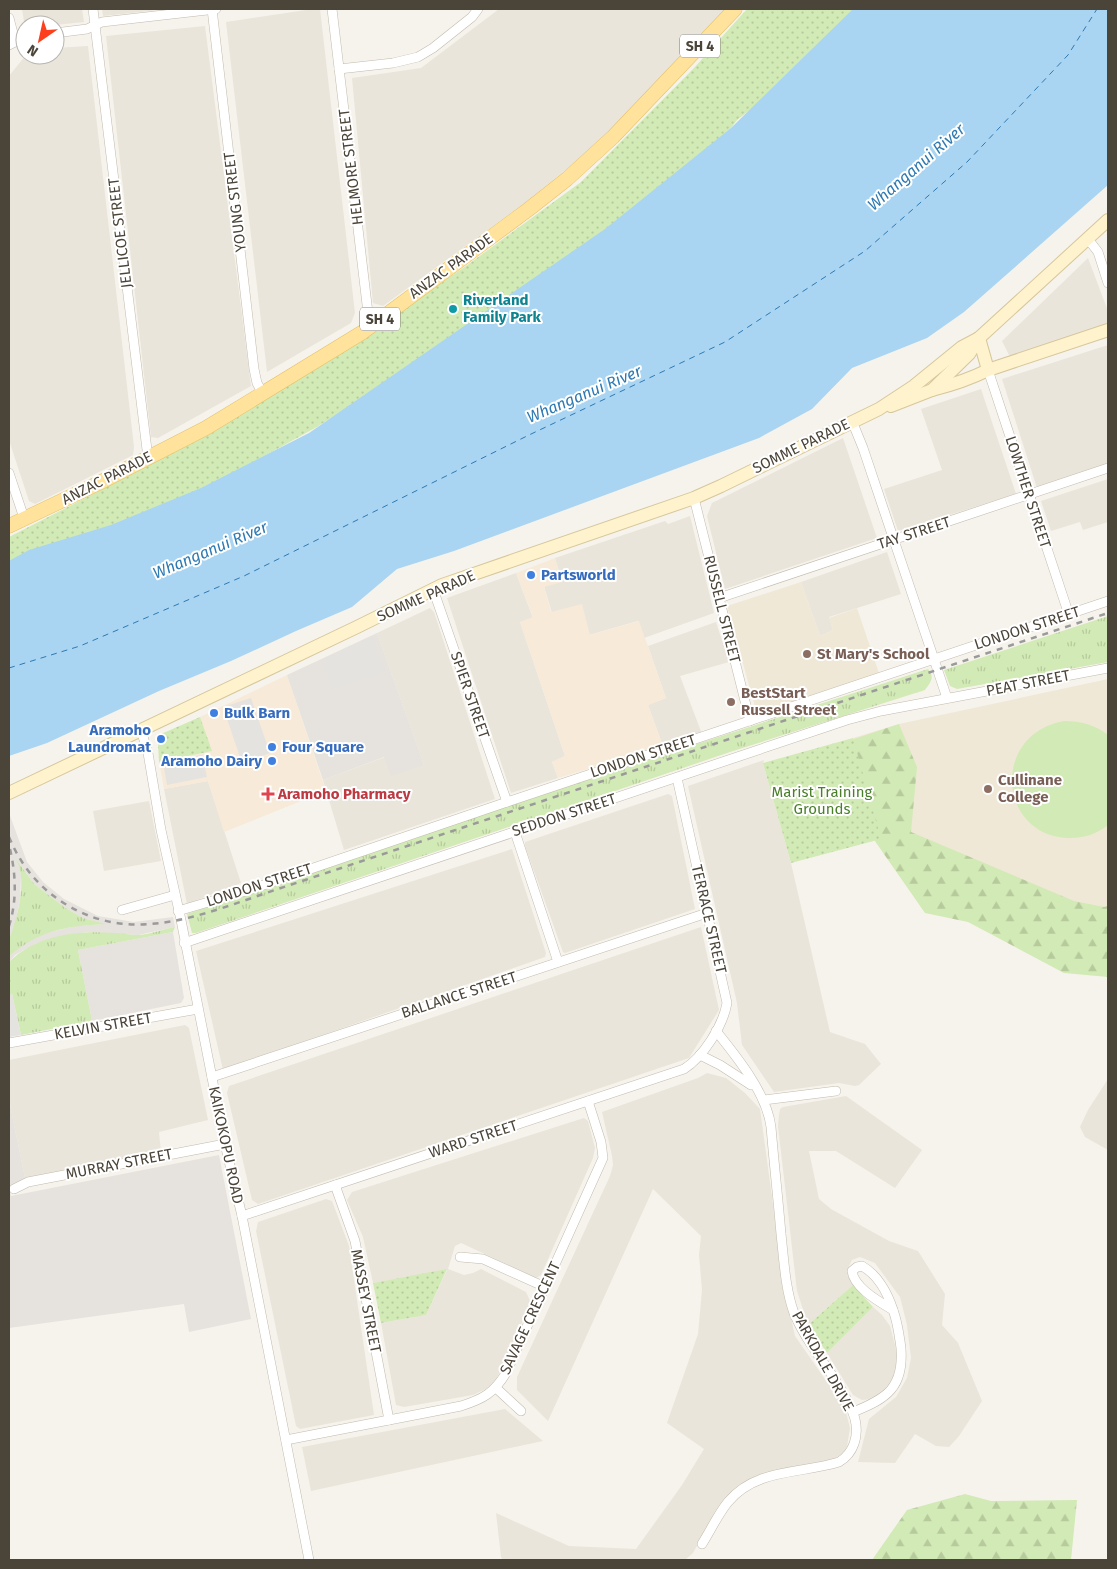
<svg xmlns="http://www.w3.org/2000/svg" width="1117" height="1569" viewBox="0 0 1117 1569" font-family="'Fira Sans',sans-serif">
<style>
.residential{fill:#eae5da}
.commercial{fill:#f7ead8}
.industrial{fill:#e6e2dd}
.education{fill:#efe8d6}
.grass{fill:url(#grass-tufts)}
.forest{fill:url(#forest-firs)}
.park{fill:url(#park-dots)}
.pitch{fill:#d2eab5}
.parking{fill:#e5e3e0}
.water{fill:#a9d4f2}
.lines{fill:none;stroke-linecap:round;stroke-linejoin:round}
.ferry{stroke:#2e7ab2;stroke-width:1;stroke-dasharray:6 5;stroke-linecap:butt}
.street-casing{stroke:#c2bbae;stroke-width:10}
.secondary-casing{stroke:#d6c79b;stroke-width:14}
.primary-casing{stroke:#e6c16a;stroke-width:15}
.street{stroke:#fff;stroke-width:9}
.secondary{stroke:#fff3cd;stroke-width:12}
.primary{stroke:#ffe39c;stroke-width:14}
.rail{stroke:#9a9a9a;stroke-width:2.5;stroke-dasharray:6 6;stroke-linecap:butt}
.culture-dot{fill:#0f9aa8;stroke:#fff;stroke-width:2}
.shop-dot{fill:#3f7fe0;stroke:#fff;stroke-width:2}
.education-dot{fill:#8d6e63;stroke:#fff;stroke-width:2}
.health-dot{fill:#e0444e;stroke:#fff;stroke-width:2}
.labels{text-anchor:middle;dominant-baseline:central;stroke-width:4;stroke-linejoin:round;paint-order:stroke}
.shield{fill:#fff;stroke:#817c74;stroke-width:1}
.shield-label{font-size:14px;font-weight:bold;fill:#4b4439}
.street-label{font-size:15px;fill:#4b4439;stroke:#fff}
.culture-label{font-size:15px;font-weight:bold;fill:#0d838f;stroke:#fff;text-anchor:start}
.shop-label{font-size:15px;font-weight:bold;fill:#366cbe;stroke:#fff;text-anchor:start}
.education-label{font-size:15px;font-weight:bold;fill:#785e54;stroke:#fff;text-anchor:start}
.park-label{font-size:15px;fill:#4a7f2a;stroke:#fff}
.health-label{font-size:15px;font-weight:bold;fill:#be3a42;stroke:#fff;text-anchor:start}
.water-label{font-size:16px;font-style:italic;fill:#2e7ab2;stroke:#fff}
</style>
<defs>
<pattern id="grass-tufts" width="24" height="20" patternUnits="userSpaceOnUse" patternTransform="scale(1.25)"><rect width="24" height="20" fill="#d2eab5"/><path d="M3 7l-1-3M5 7V3M7 7l1-3M15 17l-1-3M17 17v-4M19 17l1-3" fill="none" stroke="#b6ca9c"/></pattern>
<pattern id="forest-firs" width="22" height="20" patternUnits="userSpaceOnUse" patternTransform="scale(1.25)"><rect width="22" height="20" fill="#d2eab5"/><path d="M5 1l3.5 6h-7zM16 11l3.5 6h-7z" fill="#b6ca9c"/></pattern>
<pattern id="park-dots" width="8" height="8" patternUnits="userSpaceOnUse" patternTransform="scale(1.25)"><rect width="8" height="8" fill="#d2eab5"/><path d="M2 2h.1M6 6h.1" fill="none" stroke="#b6ca9c" stroke-width="1.8" stroke-linecap="round"/></pattern>
</defs>
<rect width="100%" height="100%" fill="#f6f3ec"/>
<!-- residential -->
<g class="residential">
<polygon points="22,9 82,9 84,22 55,25 25,25 25,28"/>
<polygon points="102,9 169,9 103,16"/>
<polygon points="313,9 320,9 355,313 351,323 267,372 226,22"/>
<polygon points="499,9 726,9 652,86 598,144 522,205 383,306 373,303 352,78 421,68"/>
<polygon points="205,26 251,386 158,438 151,437 106,36"/>
<polygon points="88,46 134,447 133,455 35,504 29,501 9,440 9,76 26,55 55,55 55,48"/>
<polygon points="1088,258 1108,311 1108,323 1010,357 1002,341"/>
<polygon points="1108,345 1108,464 1037,488 1002,379"/>
<polygon points="981,389 1016,494 898,531 884,489 942,470 921,409"/>
<polygon points="843,438 877,538 725,589 707,516 712,503"/>
<polygon points="1108,479 1108,522 1083,530 1080,522 1051,531 1041,501"/>
<polygon points="690,516 714,613 644,638 638,621 589,635 552,613 544,586 562,581 555,558 665,521 668,524"/>
<polygon points="887,552 901,594 829,617 833,630 820,636 801,582"/>
<polygon points="516,573 533,618 520,622 565,756 552,762 558,778 511,793 447,598"/>
<polygon points="430,608 434,612 495,799 344,850 323,780 385,757 424,765 377,633"/>
<polygon points="716,622 729,662 680,676 702,734 663,746 648,705 666,698 648,646"/>
<polygon points="764,760 763,763 791,863 830,1032 865,1044 881,1064 859,1085 855,1086 839,1083 774,1092 742,1045 737,1003 688,786"/>
<polygon points="208,781 241,883 187,904 164,789"/>
<polygon points="668,794 672,796 695,909 565,953 563,952 525,846 525,842"/>
<polygon points="149,801 161,861 104,871 93,811"/>
<polygon points="512,849 546,953 545,957 223,1070 196,951"/>
<polygon points="701,927 719,1010 689,1058 258,1204 252,1200 227,1093 229,1086"/>
<polygon points="185,1025 189,1028 208,1120 159,1132 161,1152 25,1178 9,1100 9,1060"/>
<polygon points="707,1073 726,1078 745,1093 760,1109 785,1292 795,1336 845,1408 850,1428 847,1447 844,1452 834,1459 800,1468 756,1476 734,1490 713,1517 693,1553 685,1560 503,1560 501,1557 496,1513 569,1546 636,1549 682,1485 704,1449 667,1423 698,1334 702,1290 699,1255 701,1236 653,1189 548,1421 517,1390 517,1377 610,1176 613,1165 612,1156 602,1112 698,1078"/>
<polygon points="1108,1079 1108,1150 1085,1137 1080,1127 1088,1110"/>
<polygon points="846,1096 922,1150 895,1188 836,1151 809,1151 819,1199 831,1209 889,1241 918,1251 945,1294 942,1325 958,1343 982,1401 959,1436 949,1447 936,1446 915,1434 895,1463 858,1462 869,1419 896,1397 907,1378 911,1358 907,1325 900,1297 875,1263 860,1257 852,1260 849,1266 848,1273 853,1285 808,1325 797,1291 778,1126 779,1115 780,1109 783,1107"/>
<polygon points="584,1118 588,1121 595,1148 593,1158 541,1275 536,1278 461,1243 455,1246 448,1269 464,1275 473,1273 481,1269 526,1292 531,1303 495,1382 490,1387 473,1395 404,1407 396,1405 381,1323 426,1315 447,1270 373,1283 363,1237 347,1200 352,1192"/>
<polygon points="326,1199 332,1201 349,1246 374,1415 300,1429 296,1426 256,1231 258,1222"/>
<polygon points="873,1307 882,1315 890,1326 897,1353 896,1371 891,1381 881,1393 874,1399 862,1400 853,1395 827,1353"/>
<polygon points="505,1409 543,1441 311,1491 302,1447"/>
</g>
<!-- commercial -->
<g class="commercial">
<polygon points="555,558 562,582 544,587 551,612 582,604 590,635 639,621 666,698 648,705 663,746 558,778 552,762 565,756 520,622 533,617 516,573"/>
<polygon points="287,675 326,791 224,832 208,781 164,789 159,762 211,751 200,717"/>
</g>
<!-- industrial -->
<g class="industrial">
<polygon points="377,633 424,765 391,776 384,757 323,780 287,675"/>
<polygon points="9,813 27,862 43,882 64,899 98,916 134,922 173,917 175,927 138,935 87,932 61,936 35,944 15,955 9,962 9,956 22,945 46,933 76,926 104,924 83,918 64,907 34,884 20,864 21,877 20,899 15,924 9,939"/>
<polygon points="173,932 184,998 181,1003 92,1021 78,950"/>
<polygon points="9,1100 25,1178 10,1190 11,1196 219,1155 251,1319 189,1332 184,1304 9,1328"/>
</g>
<!-- education -->
<g class="education">
<polygon points="801,582 820,636 833,630 829,618 857,608 879,673 757,714 727,606"/>
<polygon points="1108,679 1108,909 1095,911 881,839 853,738 899,724"/>
</g>
<!-- grass -->
<g class="grass">
<polygon points="1108,616 1108,662 957,689 950,686 944,670"/>
<path d="M928,669c7,8 3,13 -3,21l-195,62 -534,181h-4l-5,-19 420,-141z"/>
<path d="M16,859l18,25 30,23 19,11 23,6c-40,2 -65,6 -97,32 0,-6 -1,-11 0,-16 1,-5 4,-10 5,-15 6,-19 12,-48 2,-66z"/>
<path d="M175,927l-2,5 -95,18 14,71 -71,14 -9,-41 -3,2v-34c27,-27 69,-32 105,-29 8,0 16,2 23,2 12,0 26,-6 38,-8z"/>
</g>
<!-- forest -->
<g class="forest">
<polygon points="899,724 917,767 911,832 1074,901 1104,907 1108,906 1108,977 1064,973 968,922 925,913 870,834 848,741"/>
<polygon points="965,1494 991,1501 1077,1500 1071,1560 872,1560 907,1510"/>
</g>
<!-- park -->
<g class="park">
<polygon points="747,9 861,9 813,61 737,120 731,128 670,183 437,353 315,428 181,502 9,565 9,537 146,467 314,370 466,266 581,182 694,68"/>
<polygon points="200,717 212,751 159,762 158,743 161,734"/>
<polygon points="853,738 881,839 791,863 763,763"/>
<polygon points="447,1269 426,1315 381,1323 373,1283"/>
<polygon points="853,1285 873,1307 827,1353 808,1325"/>
</g>
<!-- pitch -->
<path class="pitch" d="M1064,721c17,0 31,4 44,14v90c-11,9 -24,13 -39,13 -70,-1 -80,-103 -5,-117z"/>
<!-- parking -->
<g class="parking">
<polygon points="372,637 385,672 332,690 322,661"/>
<polygon points="251,698 270,753 242,763 223,707"/>
<polygon points="202,755 207,777 167,785 163,763"/>
<polygon points="12,993 21,1035 9,1037 9,996"/>
</g>
<!-- water -->
<polygon class="water" points="853,9 1108,9 1108,185 964,312 927,338 852,368 812,409 759,438 454,551 397,569 352,607 296,631 231,661 159,691 47,743 9,756 9,561 29,550 111,525 201,488 309,433 605,229 731,128"/>
<g class="lines">
<!-- ferry -->
<polyline class="ferry" points="9,668 80,646 244,576 529,435 725,342 865,251 967,162 1068,55 1097,9"/>
<defs>
<g id="street">
<polyline points="93,9 148,458"/>
<polyline points="212,9 254,369 257,383 263,394"/>
<polyline points="332,9 368,313 369,320 373,324"/>
<polyline points="9,18 15,41"/>
<polyline points="55,33 87,29 102,22 216,9"/>
<polyline points="9,45 25,37"/>
<polyline points="339,69 393,63 418,57 433,48 472,17 478,9"/>
<polyline points="1088,239 1098,252 1108,283"/>
<polyline points="988,370 1069,615"/>
<polyline points="852,421 863,448 947,698"/>
<polyline points="9,473 24,518"/>
<polyline points="694,498 750,721"/>
<polyline points="433,589 507,802"/>
<polyline points="719,598 1108,468"/>
<polyline points="141,730 148,753 161,830 181,920 225,1144 242,1216 309,1560"/>
<polyline points="515,832 558,962"/>
<polyline points="122,910 175,895"/>
<polyline points="178,911 249,890 507,802 1108,601"/>
<polyline points="184,943 847,720 881,711 1108,668"/>
<polyline points="9,1043 198,1009"/>
<polyline points="700,1055 720,1065 751,1085"/>
<polyline points="212,1077 707,913"/>
<polyline points="764,1100 836,1091"/>
<polyline points="335,1185 355,1241 389,1420"/>
<polyline points="14,1189 28,1182 225,1144"/>
<path d="M242,1216l442,-147c19,-12 39,-43 43,-66l-50,-225"/>
<polyline points="460,1257 483,1259 545,1287"/>
<path d="M862,1266c16,9 26,28 31,44 -13,-8 -39,-22 -41,-39l5,-4z"/>
<polyline points="496,1388 521,1411"/>
<path d="M853,1412c33,-13 51,-24 48,-64 -2,-13 -3,-25 -8,-38"/>
<path d="M286,1440l175,-34c22,-7 33,-13 45,-33l97,-215 -2,-16 -13,-41"/>
<path d="M702,1544c9,-14 16,-30 26,-42 28,-34 73,-28 111,-40 15,-9 20,-26 16,-43 -4,-15 -13,-28 -21,-41 -14,-21 -30,-41 -40,-65 -9,-25 -10,-53 -13,-79 -3,-36 -7,-71 -10,-107 -4,-33 -34,-70 -55,-96"/>
</g>
<g id="secondary">
<polyline points="979,338 988,370"/>
<path d="M932,390c20,-5 38,-11 56,-20l120,-40"/>
<polyline points="891,406 932,390 969,354 979,338"/>
<polyline points="9,793 357,627 442,585 694,498 721,486 879,409 914,386 962,347 979,338 1108,220"/>
</g>
<polyline id="primary" points="9,526 99,483 206,428 363,332 529,209 567,179 613,137 735,9"/>
</defs>
<!-- street casing -->
<use href="#street" class="street-casing"/>
<!-- secondary casing -->
<use href="#secondary" class="secondary-casing"/>
<!-- primary casing -->
<use href="#primary" class="primary-casing"/>
<!-- street -->
<use href="#street" class="street"/>
<!-- secondary -->
<use href="#secondary" class="secondary"/>
<!-- primary -->
<use href="#primary" class="primary"/>
<!-- rail -->
<g class="rail">
<path d="M9,837c12,29 31,52 58,68 68,41 139,8 208,-15l833,-277"/>
<path d="M9,926c8,-25 7,-51 1,-77"/>
</g>
</g>
<!-- markers -->
<circle class="culture-dot" cx="453" cy="309" r="5"/>
<g class="shop-dot">
<circle cx="531" cy="575" r="5"/>
<circle cx="214" cy="713" r="5"/>
<circle cx="161" cy="739" r="5"/>
<circle cx="272" cy="747" r="5"/>
<circle cx="272" cy="761" r="5"/>
</g>
<g class="education-dot">
<circle cx="807" cy="654" r="5"/>
<circle cx="731" cy="702" r="5"/>
<circle cx="988" cy="789" r="5"/>
</g>
<path class="health-dot" d="M265.5 786.5h5v5h5v5h-5v5h-5v-5h-5v-5h5z"/>
<g class="labels">
<!-- shield labels -->
<g class="shield">
<rect x="680" y="34.5" width="40" height="23" rx="4"/>
<rect x="360" y="307.5" width="40" height="23" rx="4"/>
</g>
<g class="shield-label">
<text x="700" y="46">SH 4</text>
<text x="380" y="319">SH 4</text>
</g>
<!-- street labels -->
<g class="street-label">
<text transform="translate(351 167) rotate(-97)">HELMORE STREET</text>
<text transform="translate(235 202) rotate(-97)">YOUNG STREET</text>
<text transform="translate(120 233) rotate(-97)">JELLICOE STREET</text>
<text transform="translate(451 266) rotate(-36)">ANZAC PARADE</text>
<text transform="translate(801 446) rotate(-26)">SOMME PARADE</text>
<text transform="translate(107 478) rotate(-27)">ANZAC PARADE</text>
<text transform="translate(1028 492) rotate(72)">LOWTHER STREET</text>
<text transform="translate(914 533) rotate(-18)">TAY STREET</text>
<text transform="translate(426 596) rotate(-24)">SOMME PARADE</text>
<text transform="translate(722 609) rotate(76)">RUSSELL STREET</text>
<text transform="translate(1027 628) rotate(-18)">LONDON STREET</text>
<text transform="translate(1028 683) rotate(-11)">PEAT STREET</text>
<text transform="translate(470 695) rotate(71)">SPIER STREET</text>
<text transform="translate(643 756) rotate(-18)">LONDON STREET</text>
<text transform="translate(564 815) rotate(-18)">SEDDON STREET</text>
<text transform="translate(259 885) rotate(-18)">LONDON STREET</text>
<text transform="translate(709 919) rotate(77)">TERRACE STREET</text>
<text transform="translate(459 995) rotate(-18)">BALLANCE STREET</text>
<text transform="translate(103 1026) rotate(-10)">KELVIN STREET</text>
<text transform="translate(473 1139) rotate(-18)">WARD STREET</text>
<text transform="translate(226 1145) rotate(78)">KAIKOKOPU ROAD</text>
<text transform="translate(119 1164) rotate(-11)">MURRAY STREET</text>
<text transform="translate(366 1301) rotate(79)">MASSEY STREET</text>
<text transform="translate(530 1318) rotate(-65)">SAVAGE CRESCENT</text>
<text transform="translate(823 1361) rotate(61)">PARKDALE DRIVE</text>
</g>
<!-- culture labels -->
<g class="culture-label">
<text x="463" y="300">Riverland<tspan x="463" dy="17">Family Park</tspan></text>
</g>
<!-- shop labels -->
<g class="shop-label">
<text x="541" y="575">Partsworld</text>
<text x="224" y="713">Bulk Barn</text>
<text x="151" y="730" text-anchor="end">Aramoho<tspan x="151" dy="17">Laundromat</tspan></text>
<text x="282" y="747">Four Square</text>
<text x="262" y="761" text-anchor="end">Aramoho Dairy</text>
</g>
<!-- education labels -->
<g class="education-label">
<text x="817" y="654">St Mary's School</text>
<text x="741" y="693">BestStart<tspan x="741" dy="17">Russell Street</tspan></text>
<text x="998" y="780">Cullinane<tspan x="998" dy="17">College</tspan></text>
</g>
<!-- park labels -->
<g class="park-label">
<text x="822" y="792">Marist Training<tspan x="822" dy="17">Grounds</tspan></text>
</g>
<!-- health labels -->
<g class="health-label">
<text x="278" y="794">Aramoho Pharmacy</text>
</g>
<!-- water labels -->
<g class="water-label">
<text transform="translate(916 167) rotate(-41)">Whanganui River</text>
<text transform="translate(584 394) rotate(-23)">Whanganui River</text>
<text transform="translate(210 550) rotate(-23)">Whanganui River</text>
</g>
</g>
<!-- border -->
<rect width="1117" height="1569" fill="none" stroke="#4b4439" stroke-width="20"/>
<!-- north arrow -->
<g transform="translate(40 40) rotate(214)"><circle r="24" fill="#ffffff" stroke="#b7b4b0"/>
<path d="M0-4L9 19L0 12L-9 19Z" fill="#fc3f1d"/>
<text y="-8" font-size="14" font-weight="bold" text-anchor="middle" fill="#4b4439">N</text>
</g>
</svg>
